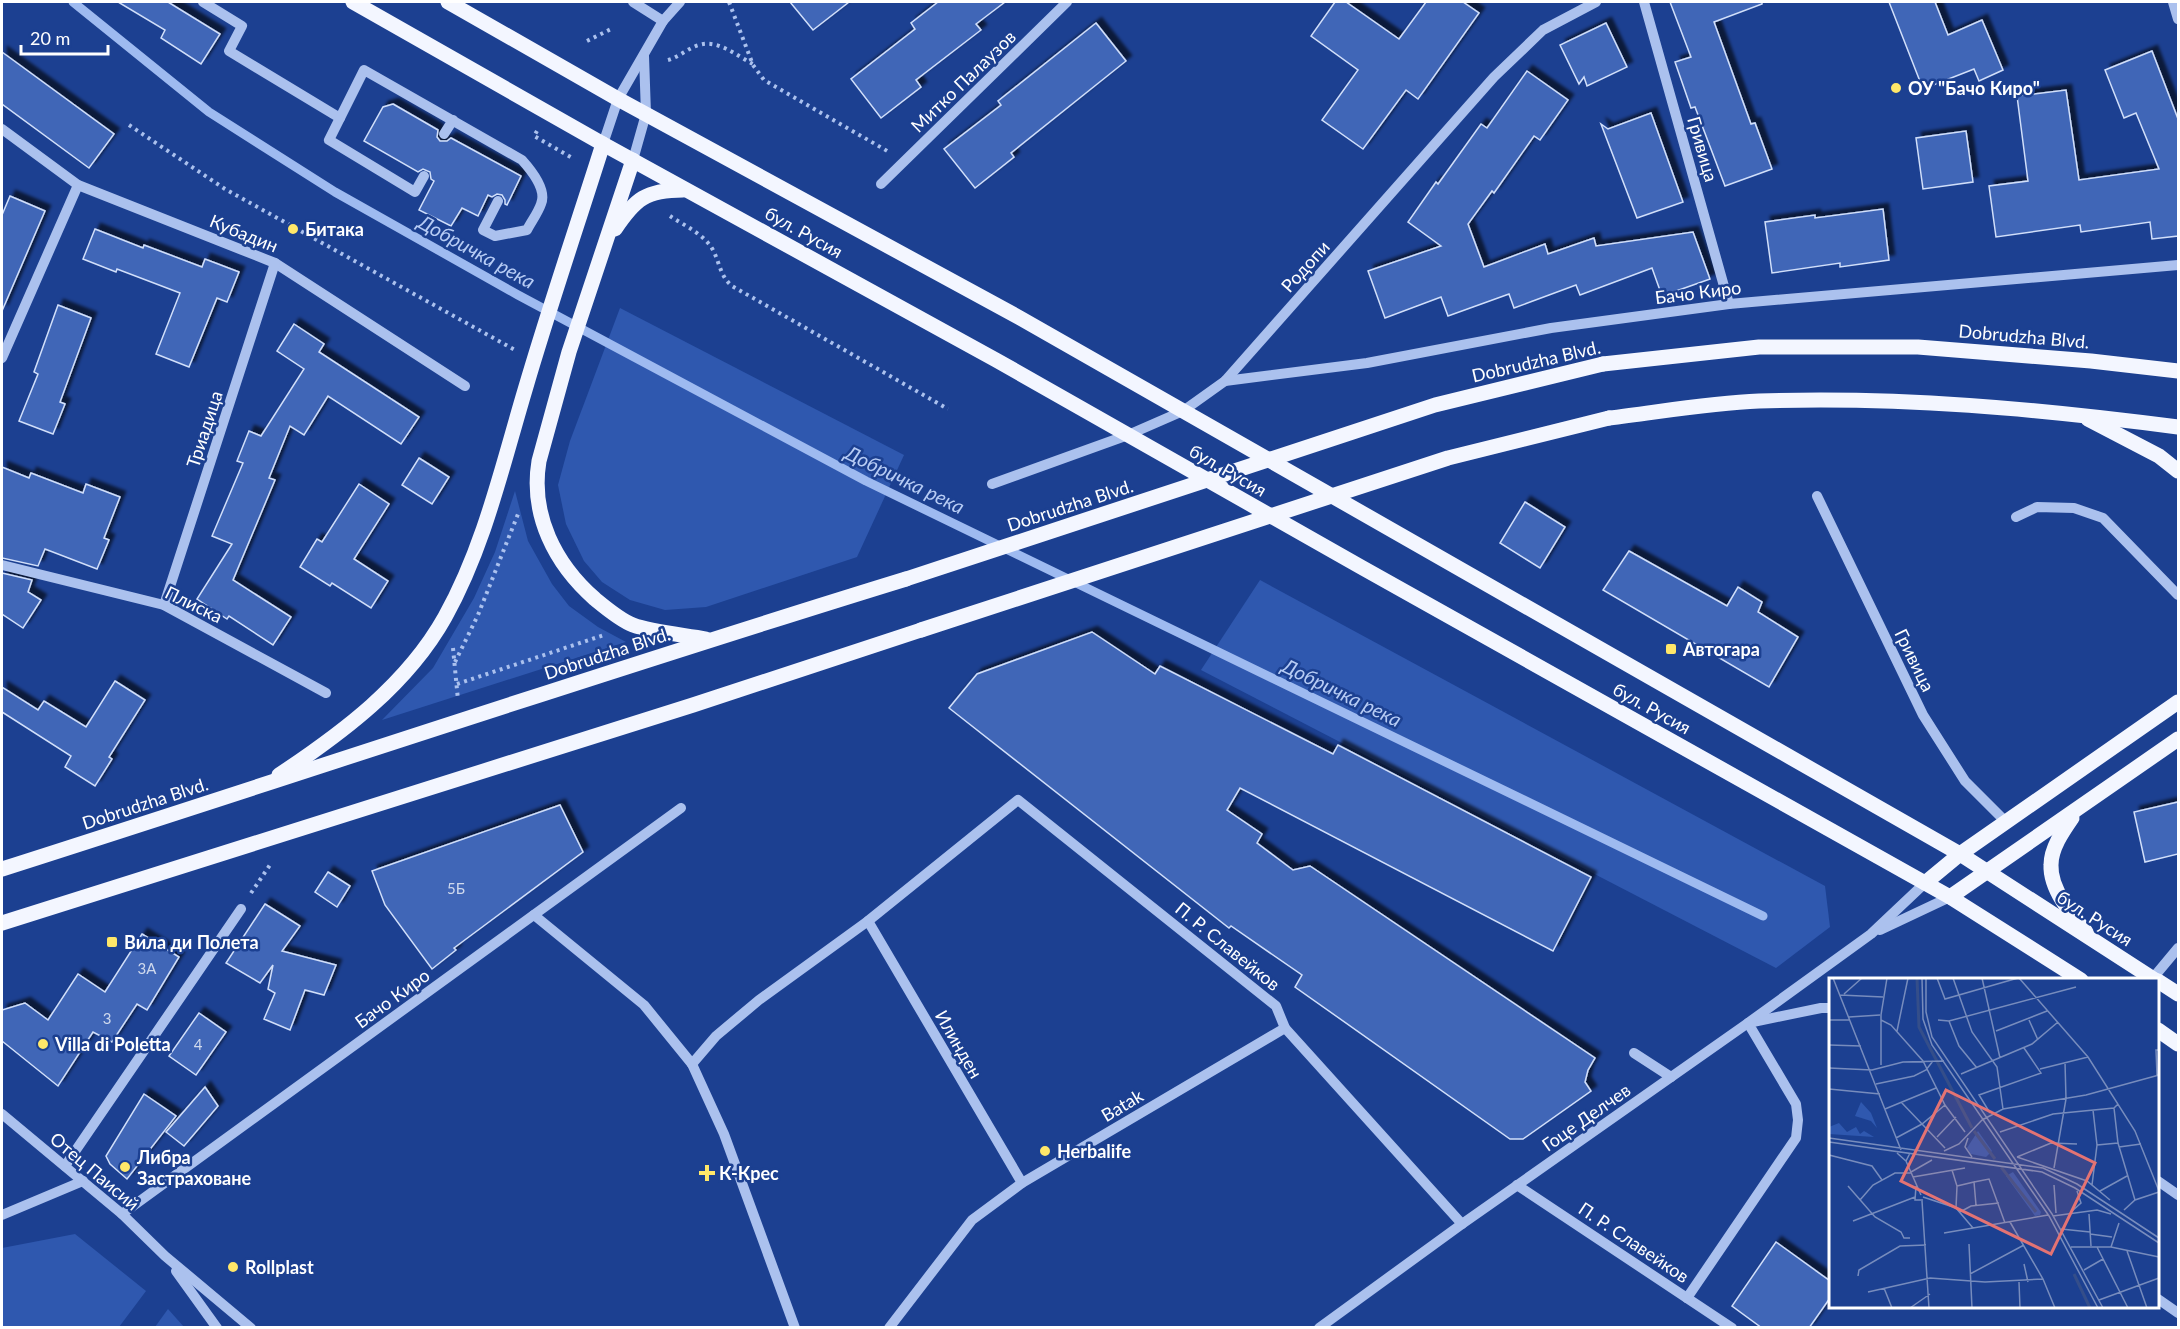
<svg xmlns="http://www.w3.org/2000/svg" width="2180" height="1329" viewBox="0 0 2180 1329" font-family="Lato,sans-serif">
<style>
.green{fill:#2f58af}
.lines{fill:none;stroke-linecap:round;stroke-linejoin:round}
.stream{stroke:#9ebaf0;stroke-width:9}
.building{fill:#4066b7;stroke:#d1dffa;stroke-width:1.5;filter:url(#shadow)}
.path{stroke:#abc1ee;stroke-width:4;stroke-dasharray:3 4.5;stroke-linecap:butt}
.minor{stroke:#abc1ee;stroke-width:10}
.major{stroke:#f3f6ff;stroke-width:15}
.major-bridge{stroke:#f3f6ff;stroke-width:15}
.poi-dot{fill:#ffe769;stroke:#1c4091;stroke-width:2}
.labels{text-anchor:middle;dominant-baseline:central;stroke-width:5;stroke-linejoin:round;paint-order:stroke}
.number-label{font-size:15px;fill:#cfd9ed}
.street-label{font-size:18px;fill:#fff;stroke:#1c4091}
.poi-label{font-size:18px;font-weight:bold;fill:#fff;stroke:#1c4091;text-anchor:start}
.water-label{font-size:20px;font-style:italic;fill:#b7ccf5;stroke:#1c4091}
.inset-river{fill:none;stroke:#344e8a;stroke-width:3}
.inset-road{fill:none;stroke:#778cbd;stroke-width:1.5}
.view{fill:#e47373;fill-opacity:0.15;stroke:#e47373;stroke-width:3}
.inset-edge{fill:none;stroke:#fff;stroke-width:3}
</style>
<defs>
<filter id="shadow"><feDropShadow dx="5.5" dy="-5.5" stdDeviation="1.5" flood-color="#0009"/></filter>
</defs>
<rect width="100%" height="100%" fill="#1c4091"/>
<!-- green -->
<g class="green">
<polygon points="620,308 904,455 857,557 706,607 665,610 630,600 602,582 584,561 566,524 558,485 570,441"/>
<polygon points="515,491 528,541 552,584 569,606 598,627 626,642 382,720 433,668 474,598 495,552"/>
<polygon points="1260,580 1825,886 1830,927 1776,968 1201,670"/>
<polygon points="75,1234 146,1291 119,1327 2,1327 2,1248"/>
<polygon points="168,1309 184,1327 155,1327"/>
</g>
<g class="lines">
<!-- stream -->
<polyline class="stream" points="73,2 209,112 335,192 518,295 866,481 1763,916"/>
</g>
<!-- building -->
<g class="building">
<polygon points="118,2 168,2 220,34 201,64 161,38 165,30"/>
<polygon points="790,2 849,2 813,30"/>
<polygon points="938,2 1005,2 976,24 981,30 916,80 921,87 881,118 851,79 915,29 911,23"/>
<polygon points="1335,2 1346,2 1399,39 1426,2 1463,2 1479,13 1418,99 1406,90 1363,149 1322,120 1358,70 1311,36"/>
<polygon points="1670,2 1762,2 1762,4 1714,22 1751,124 1755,123 1772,169 1725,186 1695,107 1691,108 1675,62 1691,57"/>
<polygon points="1889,2 1935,2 1948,35 1982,20 2003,70 1979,81 1974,69 1923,89"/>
<polygon points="1096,23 1126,61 1011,153 1014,157 975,188 944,149 1001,105 998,101"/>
<polygon points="1606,23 1627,67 1587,86 1584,77 1579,84 1560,45"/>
<polygon points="2152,51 2178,119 2178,236 2152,239 2150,222 2081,232 2080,225 1996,237 1989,186 2028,181 2017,96 2066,90 2079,180 2159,169 2136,113 2124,118 2105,70"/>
<polygon points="2,52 114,134 89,168 2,104"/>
<polygon points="1527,71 1568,100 1540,140 1534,136 1494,193 1492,191 1468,224 1484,267 1545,244 1548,254 1594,238 1596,246 1693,232 1710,279 1662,296 1652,268 1580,295 1576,285 1514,308 1509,294 1448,316 1441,297 1385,318 1368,271 1441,246 1408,222 1436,182 1438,184 1481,124 1487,128"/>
<polygon points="393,104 438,130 437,137 440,141 447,141 451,138 521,176 507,205 505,204 505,200 502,195 497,194 492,197 488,195 478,216 462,208 451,226 419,210 434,181 431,179 430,172 423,169 418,172 364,141 383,107"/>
<polygon points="1651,113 1683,202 1637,218 1601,124 1608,129"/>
<polygon points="1966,131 1973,182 1923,189 1916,138"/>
<polygon points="10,196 45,211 2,311 2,215"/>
<polygon points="1883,209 1889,260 1840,267 1840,263 1772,273 1765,222 1815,215 1815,218"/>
<polygon points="95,229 143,248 144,245 202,267 205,259 239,272 227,302 217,298 189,367 156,354 180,293 117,269 116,272 83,259"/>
<polygon points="58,305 91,318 60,402 65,404 53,434 19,421 38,374 34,372"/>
<polygon points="294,324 324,344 319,352 419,417 401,444 328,396 304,435 290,426 269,478 275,480 233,580 291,617 273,645 229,616 227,619 197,599 232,544 212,536 243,463 237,461 249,431 261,436 304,369 277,351"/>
<polygon points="419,458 449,477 432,504 402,485"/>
<polygon points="2,467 29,478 31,473 83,493 86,484 120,497 104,538 109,540 97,569 45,549 38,566 2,558"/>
<polygon points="359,484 389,504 354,559 388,581 371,608 332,583 330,586 300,567 317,539 322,542"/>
<polygon points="1525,502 1565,527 1540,568 1500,543"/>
<polygon points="1629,551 1727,606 1738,587 1762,602 1758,612 1798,637 1769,687 1603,590"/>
<polygon points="2,573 32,580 28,592 41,600 23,628 2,614"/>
<polygon points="1092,632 1155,674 1160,666 1333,754 1338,745 1591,877 1553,951 1240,788 1227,810 1262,834 1257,843 1293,870 1310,866 1595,1058 1588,1070 1585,1082 1591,1091 1523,1139 1510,1139 1295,987 1302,975 1231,926 1229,928 949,708 977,674"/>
<polygon points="115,681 145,700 109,757 112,759 95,786 65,767 71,756 2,712 2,687 38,710 44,701 86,727"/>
<polygon points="2178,802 2178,854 2145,862 2134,812"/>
<polygon points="560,805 583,852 454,948 456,950 432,969 385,905 372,871"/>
<polygon points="328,872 350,886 337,907 315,892"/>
<polygon points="265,904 300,926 282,951 336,965 324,995 305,990 290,1030 264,1019 275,993 268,989 273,965 260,983 226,963"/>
<polygon points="142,934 179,957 147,1010 137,1004 112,1042 93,1032 58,1086 2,1041 2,1010 25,1003 48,1020 78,974 105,992"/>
<polygon points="199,1013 226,1032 196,1075 169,1056"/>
<polygon points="205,1087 218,1106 184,1146 166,1132"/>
<polygon points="144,1094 176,1116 127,1179 110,1164 106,1156"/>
<polygon points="1776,1242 1830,1281 1830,1298 1809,1328 1762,1328 1732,1306"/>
</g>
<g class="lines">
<!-- path -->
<g class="path">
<polyline points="729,2 753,65 764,80 889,152"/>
<polyline points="587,41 613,28"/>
<path d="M668,60c11,-3 20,-12 31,-15 19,-6 38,11 54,19"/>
<polyline points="129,125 225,189 515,350"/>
<polyline points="537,131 534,136 574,159"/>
<path d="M670,216c15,10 36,19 44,36 6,13 7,25 18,34l216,123"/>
<polyline points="453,648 458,700"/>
<polyline points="455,662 478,615 518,514"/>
<polyline points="457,684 604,635"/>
<polyline points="251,893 272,862"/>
</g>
<!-- minor -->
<g class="minor">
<polyline points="203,2 242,26 229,51 340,118 329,140 415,192 424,176"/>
<polyline points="633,2 663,21"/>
<polyline points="1644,2 1729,304"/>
<polyline points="2173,2 2178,19"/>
<path d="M340,118l24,-48 158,90c9,10 25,30 19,44 -3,9 -10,18 -14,26l-32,6 -12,-6 15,-29"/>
<polyline points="2,129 78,185 275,263 465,386"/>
<polyline points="444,134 453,120"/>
<polyline points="603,144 618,99 663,21 680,2"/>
<polyline points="633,160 646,114 644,56"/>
<polyline points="881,184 1067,2"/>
<polyline points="2,358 78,185"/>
<polyline points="1225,381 1367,363 1551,328 1729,304 2178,265"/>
<polyline points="992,484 1128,435 1183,411 1225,381 1494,77 1543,30 1596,2"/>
<polyline points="1817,496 1923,715 1965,781 2006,822"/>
<polyline points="2016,517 2037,507 2074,508 2103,518 2178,595"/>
<polyline points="2,565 164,605 326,693"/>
<polyline points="164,605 275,263"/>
<polyline points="534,915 644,1005 692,1064 724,1134 795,1328"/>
<polyline points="868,921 1018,800 1276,1006 1285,1028 1462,1224"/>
<polyline points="1880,930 1950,897"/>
<polyline points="2153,978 2178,948"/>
<polyline points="1634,1053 1671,1077"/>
<polyline points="692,1064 716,1036 759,1000 868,921 1022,1183"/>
<polyline points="2,1114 122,1214 165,1256 251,1328"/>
<polyline points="65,1166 241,909"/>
<polyline points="2158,1181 2178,1195"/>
<polyline points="1517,1185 1732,1328"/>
<polyline points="122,1214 681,808"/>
<polyline points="2,1215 83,1181"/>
<polyline points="176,1271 217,1328"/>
<polyline points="1687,1298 1796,1138 1798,1120 1796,1104 1748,1023 1821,1008 1830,1008"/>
<polyline points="2158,1299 2178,1313"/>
<polyline points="889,1328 972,1220 1022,1183 1285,1028"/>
<polyline points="1319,1328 1462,1224 1748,1023 1871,934 1925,883"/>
</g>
<!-- major -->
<g class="major">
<polyline points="353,2 603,144 996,360 1361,567 1950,897 2081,980"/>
<polyline points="448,2 618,99 1020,318 1960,854 2155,980"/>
<path d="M633,160l-64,192 -30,109c-9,54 16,103 56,138 11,9 25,21 38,26 18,7 52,10 73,14"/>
<path d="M615,229c20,-30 31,-39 68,-39"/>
<polyline points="1603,364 1759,347 1918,347 2091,361 2178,371"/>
<path d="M1609,418c50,-6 100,-15 150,-17 141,-5 280,8 419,26"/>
<polyline points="2088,419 2159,456 2178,471"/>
<path d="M279,775c63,-42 128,-90 166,-158 39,-70 57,-150 80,-227 24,-82 52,-164 78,-246"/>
<path d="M2072,818c-9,13 -21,30 -21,47 -1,24 20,49 35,67"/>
<path d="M2,869c301,-96 601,-197 904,-290"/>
<polyline points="1925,883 1960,854 2178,702"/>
<polyline points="1950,897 2178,739"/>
<polyline points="2,923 693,705 921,630"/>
<polyline points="2158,981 2178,994"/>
<polyline points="2158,1030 2178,1044"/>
</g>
<!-- major-bridge -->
<g class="major-bridge">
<polyline points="906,579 1435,405 1603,364"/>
<polyline points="921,630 1448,458 1609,418"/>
</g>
</g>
<!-- markers -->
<g class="poi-dot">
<circle cx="1896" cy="88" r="6"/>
<circle cx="293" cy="229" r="6"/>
<rect x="1665" y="643" width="12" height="12" rx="3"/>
<rect x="106" y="936" width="12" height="12" rx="3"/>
<circle cx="43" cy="1044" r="6"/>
<circle cx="1045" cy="1151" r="6"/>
<circle cx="125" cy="1167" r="6"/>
<path d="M704 1164h6v6h6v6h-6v6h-6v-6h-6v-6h6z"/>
<circle cx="233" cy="1267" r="6"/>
</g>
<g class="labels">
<!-- number labels -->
<g class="number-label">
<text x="456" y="888">5Б</text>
<text x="147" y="968">3А</text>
<text x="107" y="1018">3</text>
<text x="198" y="1044">4</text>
</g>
<!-- street labels -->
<g class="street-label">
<text transform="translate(963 81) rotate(-44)">Митко Палаузов</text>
<text transform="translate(1703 149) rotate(74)">Гривица</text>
<text transform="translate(804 232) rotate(29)">бул. Русия</text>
<text transform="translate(244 233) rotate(22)">Кубадин</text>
<text transform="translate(1305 266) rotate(-48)">Родопи</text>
<text transform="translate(1698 292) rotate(-7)">Бачо Киро</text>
<text transform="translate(2024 336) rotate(5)">Dobrudzha Blvd.</text>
<text transform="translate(1536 361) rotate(-13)">Dobrudzha Blvd.</text>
<text transform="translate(204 429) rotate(-72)">Триадица</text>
<text transform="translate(1228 470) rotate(30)">бул. Русия</text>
<text transform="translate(1070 505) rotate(-18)">Dobrudzha Blvd.</text>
<text transform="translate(194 604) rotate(26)">Плиска</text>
<text transform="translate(607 653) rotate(-18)">Dobrudzha Blvd.</text>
<text transform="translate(1915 660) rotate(64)">Гривица</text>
<text transform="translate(1652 708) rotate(29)">бул. Русия</text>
<text transform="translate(145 803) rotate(-18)">Dobrudzha Blvd.</text>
<text transform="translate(2095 918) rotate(33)">бул. Русия</text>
<text transform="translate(1228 946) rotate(39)">П. Р. Славейков</text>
<text transform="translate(392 998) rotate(-36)">Бачо Киро</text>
<text transform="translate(959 1044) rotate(60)">Илинден</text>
<text transform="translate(1122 1105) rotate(-31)">Batak</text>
<text transform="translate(1586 1117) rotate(-35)">Гоце Делчев</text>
<text transform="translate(95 1171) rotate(40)">Отец Паисий</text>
<text transform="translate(1634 1242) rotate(34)">П. Р. Славейков</text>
</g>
<!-- poi labels -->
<g class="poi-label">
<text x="1908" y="88">ОУ "Бачо Киро"</text>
<text x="305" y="229">Битака</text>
<text x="1683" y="649">Aвтогара</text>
<text x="124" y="942">Вила ди Полета</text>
<text x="55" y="1044">Villa di Poletta</text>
<text x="1057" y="1151">Herbalife</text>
<text x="137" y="1157">Либра<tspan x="137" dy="21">Застраховане</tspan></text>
<text x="719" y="1173">К-Крес</text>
<text x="245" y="1267">Rollplast</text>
</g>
<!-- water labels -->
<g class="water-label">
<text transform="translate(477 251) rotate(29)">Добричка река</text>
<text transform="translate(905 479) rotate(26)">Добричка река</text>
<text transform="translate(1342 692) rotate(26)">Добричка река</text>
</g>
</g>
<!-- overview -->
<g transform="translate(1829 978)">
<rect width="330" height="330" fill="#1c4091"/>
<path d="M32,124l10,11 6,15 -6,-7 -16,-5zM10,145l8,9 9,-5 4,7 4,-3 10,6 -45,-3v-7zM149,153l14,20 -6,6 -15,-3 -4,-6zM184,194l28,40 -1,3 -5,1 -29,-40z" fill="#2f58af"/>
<path class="inset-river" d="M88,0l2,49 53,101M145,153l21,28M172,189l35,45M245,296l16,34"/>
<path class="inset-road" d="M4,0l68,172M93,0l1,41 9,26 117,171 49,92M97,0v34l6,25 120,177 51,94M108,0l8,21 73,-21M124,0l19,54 25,35 6,42M153,0l18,80M190,0l69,79 47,74 24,60M15,16l18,-16M11,17l43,2M20,39l31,-2M0,42h21M52,42l10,5 32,36 22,44 20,27M109,42l11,1 127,-34M200,42l9,20M120,43l10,25 18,22M68,53l11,-53M167,53l51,-20M0,67l32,1M52,87v-50l6,-37M0,90l43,2 31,-8 41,-1M211,91l48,-12M132,96l71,-30 26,-22M328,97l-1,-25h3M47,106l38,-8 12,-6 7,-9M0,111l51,5M72,124l44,46M285,130l4,35 17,57M56,131l51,-21M161,135l-11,-18 62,-22 -17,-25M153,142l21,-11 83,-14 73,-20M171,154l53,-18 61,-6 4,-4M108,159l19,-20M0,160l214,30 34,16 82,54M67,160l26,-14 23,-19M139,160l-3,9 7,10M0,164l213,30 33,16 84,55M268,167l21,-2M290,169l22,-3M115,173l15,-7 23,-24M68,175l9,8 4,-8M0,177l43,11 10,14M188,179l70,24 23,19M188,179l34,-14 26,1M77,183l15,34M225,190l12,-69 -1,-37M123,192l5,16 -1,22M82,194l21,-12M84,199l52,-9M145,204l15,-3 16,44M225,207l2,28M263,207l5,-40 -4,-35M19,208l27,31 26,15 3,6h6M87,208l-1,14h8M128,208l17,-4 2,23M271,213l27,-15M94,219l33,11 17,20M31,222l13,-15 22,-12h16M93,223l7,107M295,232l11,-10 24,-8M243,233l9,-8 -4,-12M131,234l11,-6 28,-3M260,236l2,32M224,238l44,-6 14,4M24,243l62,-24M181,244l33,57 12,29M232,251l29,3M115,255l104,-18M261,256l22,3M140,266l3,64M242,269h40l48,10M268,269l31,61M282,269l8,-24M298,273l20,57M195,286l4,18M255,292l19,-11M141,296l54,-29M29,298l1,-6 41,-24 26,-1M190,304l1,26M55,310l8,20M39,314l62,-14 55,4 58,-3M270,322l60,-22M81,330l20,-14"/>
<path class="view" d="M117,112l149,73 -44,91 -150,-73z"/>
<rect width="330" height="330" class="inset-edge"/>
</g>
<!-- border -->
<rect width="2180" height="1329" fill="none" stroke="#ffffff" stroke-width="6"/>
<!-- scale -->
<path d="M21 45v9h87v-9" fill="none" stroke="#ffffff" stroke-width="3"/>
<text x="30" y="45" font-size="18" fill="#ffffff" stroke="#1c4091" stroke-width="4.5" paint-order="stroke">20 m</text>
</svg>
